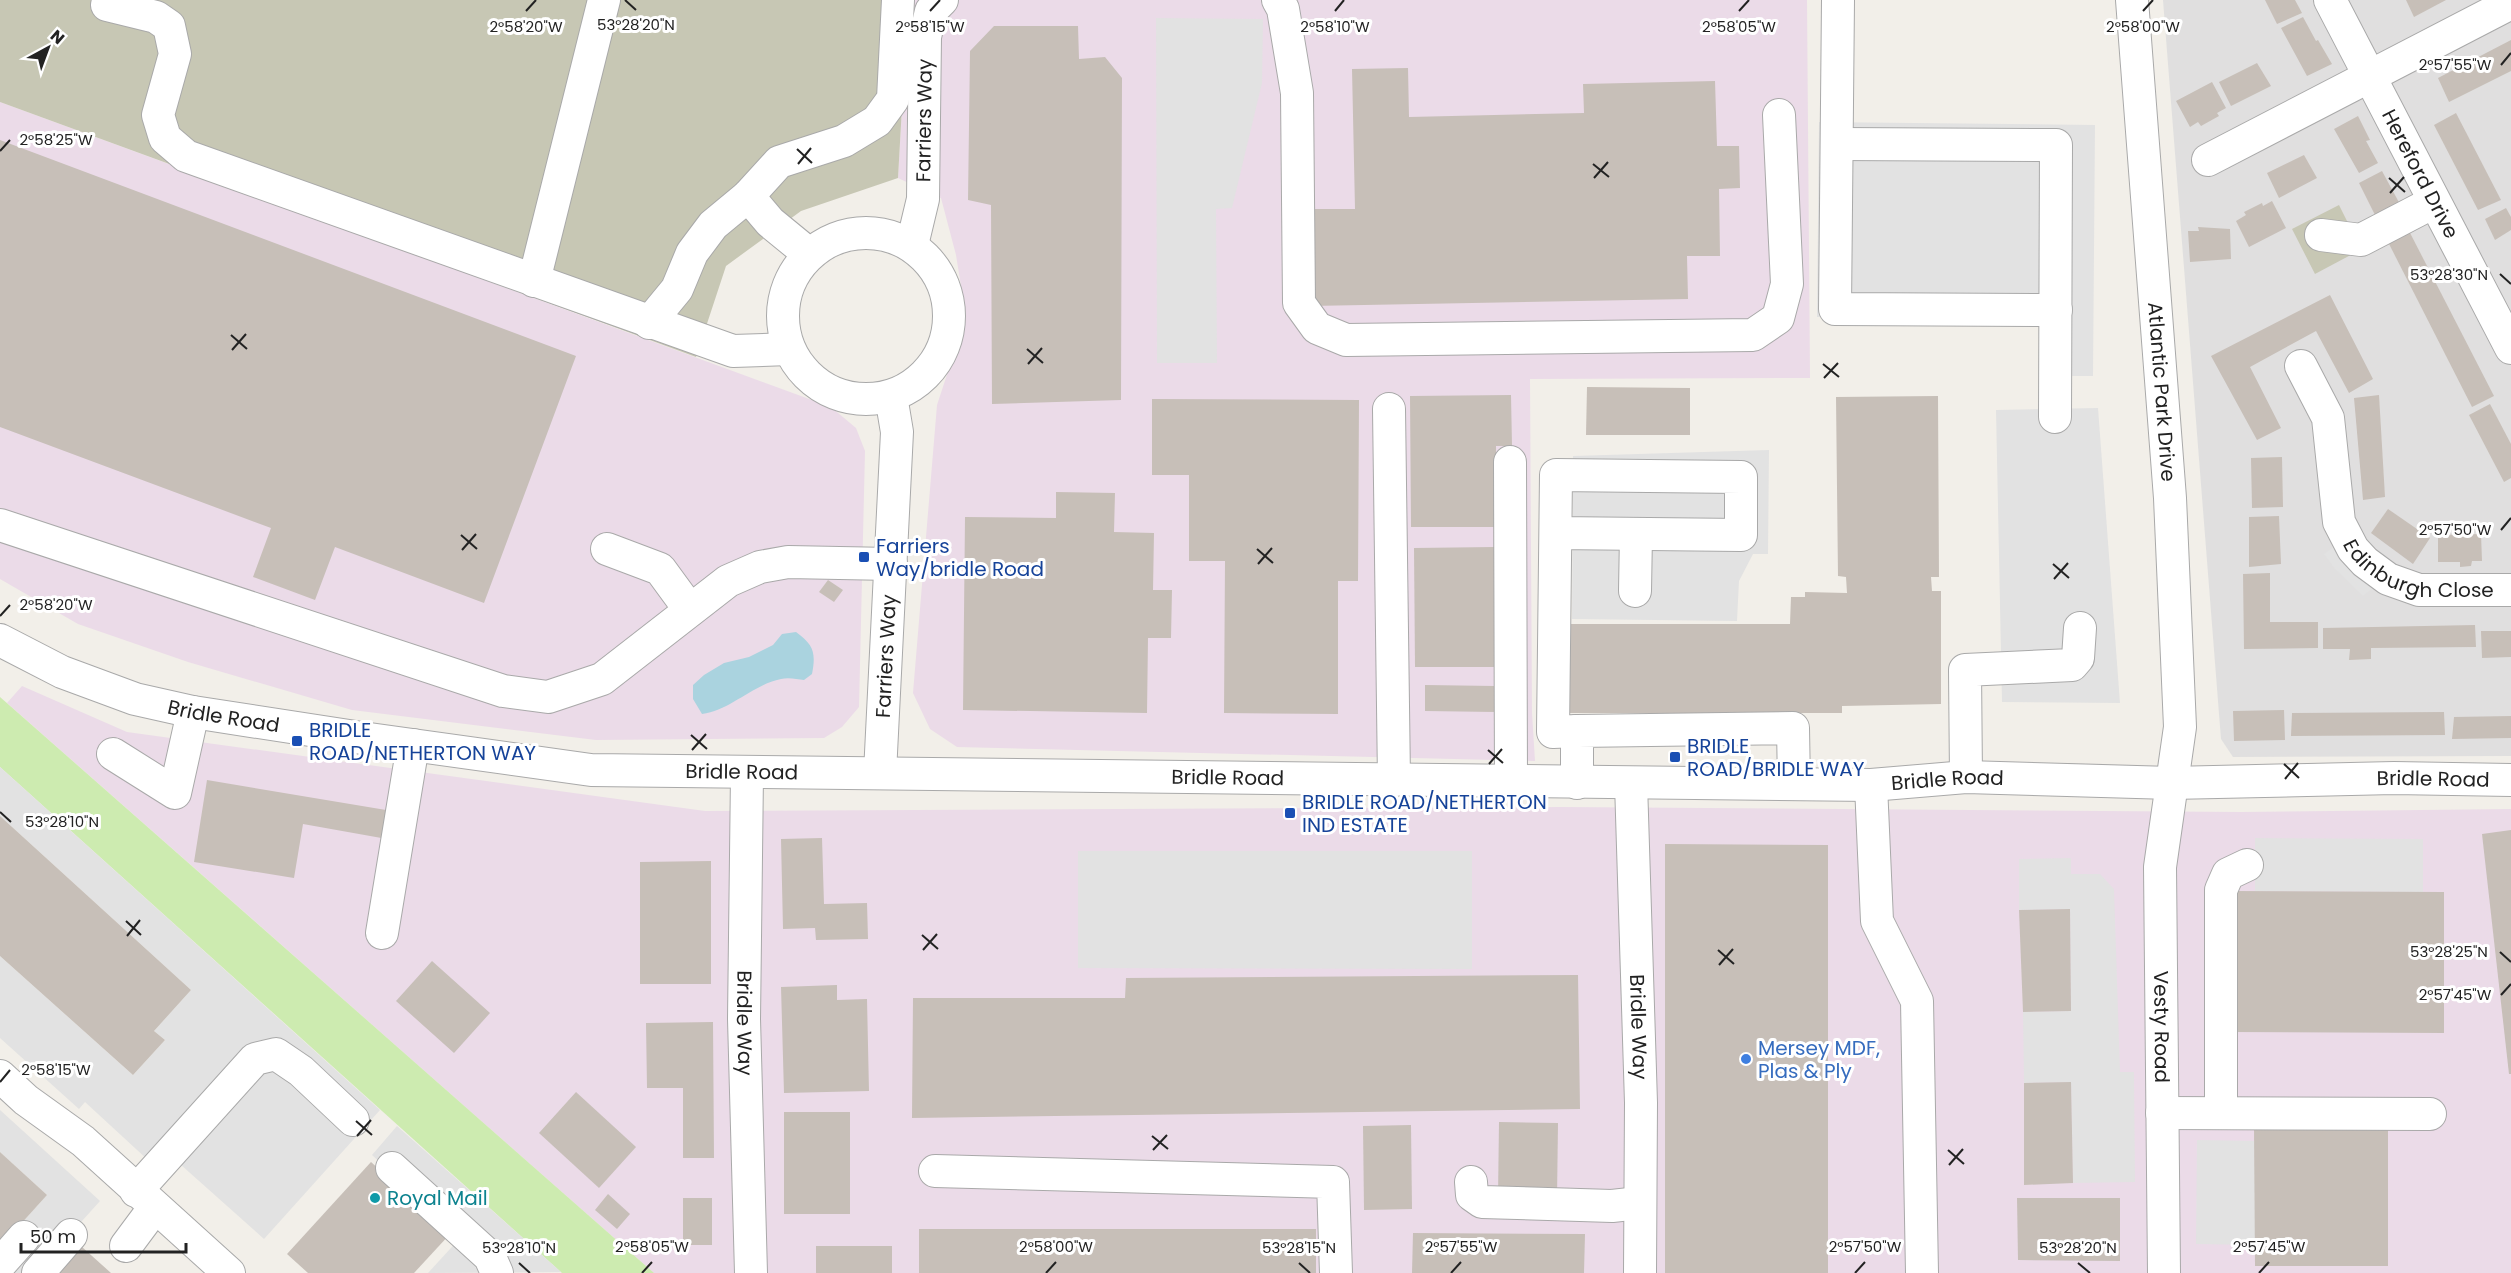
<svg xmlns="http://www.w3.org/2000/svg" width="2511" height="1273" viewBox="0 0 2511 1273" font-family="Poppins,sans-serif">
<style>
.residential{fill:#e0dfdf}
.industrial{fill:#ebdbe8}
.construction{fill:#c7c7b4}
.grass{fill:#cdebb0}
.parking{fill:#e2e2e2}
.water{fill:#aad3df}
.building{fill:#c7bfb8}
.lines{fill:none;stroke-linecap:round;stroke-linejoin:round}
.minor-casing{stroke:#a9a9a9;stroke-width:34}
.minor{stroke:#fff;stroke-width:32}
.ticks{fill:none;stroke:#222;stroke-width:2}
.transit-dot{fill:#1a4fb4;stroke:#fff;stroke-width:2}
.shop-dot{fill:#3f7fe0;stroke:#fff;stroke-width:2}
.culture-dot{fill:#0f9aa8;stroke:#fff;stroke-width:2}
.labels{text-anchor:middle;dominant-baseline:central;stroke-width:6;stroke-linejoin:round;paint-order:stroke}
.street-label{font-size:20px;fill:#222;stroke:#fff}
.transit-label{font-size:20px;fill:#164399;stroke:#fff;text-anchor:start}
.shop-label{font-size:20px;fill:#366cbe;stroke:#fff;text-anchor:start}
.culture-label{font-size:20px;fill:#0d838f;stroke:#fff;text-anchor:start}
.ticks-label{font-size:15px;text-anchor:middle;fill:#222;stroke:#fff;stroke-width:6;stroke-linejoin:round;paint-order:stroke}
</style>
<rect width="100%" height="100%" fill="#f2efe9"/>
<!-- residential -->
<polygon class="residential" points="2163,0 2511,0 2511,756 2233,757 2221,739"/>
<!-- industrial -->
<g class="industrial">
<polygon points="908,0 1807,0 1810,378 1530,379 1532,713 1535,761 957,747 930,729 913,693 937,405 966,317 956,255 941,198 898,178"/>
<polygon points="0,102 831,407 856,428 865,451 859,707 842,727 824,738 596,740 352,710 188,662 78,624 0,579"/>
<polygon points="22,686 127,732 705,811 1560,807 2241,812 2511,809 2511,1273 654,1273 7,703"/>
</g>
<!-- construction -->
<g class="construction">
<polygon points="0,0 908,0 898,178 801,211 726,266 696,357 0,102"/>
<polygon points="2339,205 2352,231 2422,217 2315,274 2292,229"/>
</g>
<!-- grass -->
<polygon class="grass" points="0,697 654,1273 562,1273 0,767"/>
<!-- parking -->
<g class="parking">
<polygon points="1156,18 1263,19 1262,83 1232,208 1216,209 1217,363 1157,363"/>
<polygon points="1819,122 2095,125 2093,376 2044,376 2044,319 1817,317"/>
<polygon points="2098,408 2120,703 2002,702 1996,410"/>
<polygon points="1769,450 1768,554 1753,554 1739,581 1737,621 1572,619 1573,456"/>
<polygon points="2336,545 2378,584 2363,596 2335,569 2324,554"/>
<polygon points="0,767 380,1110 264,1239 162,1148 149,1161 85,1102 79,1109 0,1038 0,956 133,1075 165,1040 154,1031 191,990 0,816"/>
<polygon points="2255,838 2423,839 2423,892 2255,891"/>
<polygon points="1078,851 1472,851 1472,969 1078,968"/>
<polygon points="2071,858 2071,874 2100,874 2114,889 2120,1072 2134,1072 2135,1182 2073,1183 2071,1082 2024,1083 2023,1012 2071,1011 2070,909 2019,910 2019,859"/>
<polygon points="0,1110 100,1201 35,1273 0,1273 0,1247 47,1195 0,1152"/>
<polygon points="397,1126 561,1272 428,1273 461,1237 372,1155"/>
<polygon points="2197,1140 2256,1141 2255,1245 2196,1244"/>
</g>
<!-- water -->
<path class="water" d="M796,632c18,13 20,21 16,42l-8,6c-7,-1 -16,-3 -23,-1 -29,6 -50,31 -79,35l-9,-15v-14l11,-10 20,-12 25,-6 24,-12 9,-11z"/>
<!-- building -->
<g class="building">
<polygon points="2265,0 2295,0 2302,13 2277,24"/>
<polygon points="2406,0 2446,0 2414,17"/>
<polygon points="2303,17 2316,41 2318,40 2332,64 2307,76 2281,28"/>
<polygon points="994,26 1078,26 1079,59 1105,57 1122,78 1121,400 992,404 991,205 968,200 970,51"/>
<polygon points="2511,40 2511,71 2449,102 2438,78"/>
<polygon points="2257,63 2271,86 2231,106 2219,82"/>
<polygon points="1408,68 1409,117 1584,113 1583,84 1715,81 1717,146 1739,146 1740,188 1719,189 1720,256 1687,256 1688,299 1310,306 1308,209 1355,209 1352,69"/>
<polygon points="2212,82 2226,108 2217,113 2219,116 2201,126 2198,122 2190,127 2176,101"/>
<polygon points="2456,113 2501,200 2478,210 2434,125"/>
<polygon points="2358,116 2370,140 2366,141 2378,163 2359,173 2334,129"/>
<polygon points="0,140 576,356 484,603 335,547 315,600 253,577 271,528 0,427"/>
<polygon points="2304,155 2317,178 2279,198 2267,173"/>
<polygon points="2382,171 2402,208 2378,221 2359,183"/>
<polygon points="2272,201 2286,228 2249,247 2236,221 2246,215 2244,212 2262,203 2263,206"/>
<polygon points="2506,208 2511,217 2511,230 2495,240 2485,219"/>
<polygon points="2198,227 2230,229 2231,259 2190,262 2188,231 2199,231"/>
<polygon points="2408,229 2494,396 2472,407 2387,240"/>
<polygon points="2330,295 2373,379 2349,393 2316,331 2250,367 2281,428 2257,440 2211,356"/>
<polygon points="1587,387 1690,388 1690,435 1586,435"/>
<polygon points="1511,395 1512,446 1496,446 1497,527 1411,527 1410,396"/>
<polygon points="2379,395 2385,497 2363,500 2354,398"/>
<polygon points="1938,396 1939,577 1931,577 1932,591 1941,591 1941,704 1842,706 1842,713 1563,713 1565,624 1790,624 1791,597 1805,597 1805,592 1847,593 1846,577 1838,576 1836,397"/>
<polygon points="1152,399 1359,400 1358,581 1338,581 1338,714 1224,713 1225,561 1189,561 1189,475 1152,475"/>
<polygon points="2490,404 2511,444 2511,478 2504,482 2469,415"/>
<polygon points="2282,457 2283,507 2252,508 2251,458"/>
<polygon points="1056,492 1115,493 1114,532 1154,533 1153,590 1172,590 1171,638 1148,638 1147,713 963,710 965,517 1056,518"/>
<polygon points="2388,509 2430,538 2413,564 2371,533"/>
<polygon points="2279,516 2281,564 2249,567 2249,517"/>
<polygon points="2481,534 2482,561 2472,561 2471,566 2460,567 2460,562 2438,562 2438,535"/>
<polygon points="1494,547 1495,667 1415,667 1414,548"/>
<polygon points="2270,573 2270,622 2318,622 2318,648 2244,649 2243,574"/>
<polygon points="828,580 843,590 834,602 819,592"/>
<polygon points="2475,625 2476,647 2371,648 2371,659 2349,660 2350,649 2323,649 2323,628"/>
<polygon points="2481,631 2511,631 2511,657 2482,658"/>
<polygon points="1425,685 1495,686 1495,712 1425,711"/>
<polygon points="2284,710 2285,740 2234,741 2233,711"/>
<polygon points="2444,712 2445,735 2291,736 2292,713"/>
<polygon points="2511,716 2511,738 2452,739 2454,717"/>
<polygon points="207,780 392,811 387,839 303,824 294,878 194,862"/>
<polygon points="0,816 191,990 154,1031 165,1040 133,1075 0,956"/>
<polygon points="2511,830 2511,1074 2509,1074 2482,834"/>
<polygon points="822,838 824,904 867,903 868,939 816,940 815,928 783,929 781,839"/>
<polygon points="1665,844 1828,845 1828,1273 1665,1273"/>
<polygon points="711,861 711,984 640,984 640,862"/>
<polygon points="2230,891 2444,892 2444,1033 2230,1032"/>
<polygon points="2070,909 2071,1011 2023,1012 2019,910"/>
<polygon points="432,961 490,1013 454,1053 396,1001"/>
<polygon points="1578,975 1580,1109 912,1118 913,998 1125,998 1126,978"/>
<polygon points="837,985 837,1000 867,999 869,1091 784,1093 781,987"/>
<polygon points="713,1022 714,1158 683,1158 683,1088 647,1088 646,1023"/>
<polygon points="2071,1082 2073,1183 2024,1185 2024,1083"/>
<polygon points="576,1092 636,1147 599,1188 539,1133"/>
<rect x="784" y="1112" width="66" height="102"/>
<polygon points="1499,1122 1558,1123 1557,1198 1498,1197"/>
<polygon points="1411,1125 1412,1209 1364,1210 1363,1126"/>
<polygon points="2254,1127 2388,1127 2388,1266 2255,1266"/>
<polygon points="0,1152 47,1195 0,1247"/>
<polygon points="371,1162 450,1234 414,1273 308,1273 287,1254"/>
<polygon points="608,1194 630,1214 617,1229 595,1210"/>
<rect x="683" y="1198" width="29" height="47"/>
<polygon points="2017,1198 2120,1198 2120,1261 2018,1260"/>
<rect x="919" y="1229" width="397" height="44"/>
<polygon points="1413,1233 1585,1234 1584,1273 1412,1273"/>
<rect x="816" y="1246" width="76" height="27"/>
<polygon points="82,1247 111,1273 58,1273"/>
</g>
<g class="lines">
<defs>
<g id="minor">
<polyline points="1278,0 1283,9 1297,93 1299,303 1317,328 1346,340 1753,335 1778,318 1787,284 1779,115"/>
<polyline points="1838,0 1835,309 2056,310"/>
<path id="s1" d="M2132,0l38,498 10,229 -20,140 4,406"/>
<path id="s2" d="M2330,0l181,348"/>
<polyline points="107,5 156,17 169,26 175,54 158,115 165,138 186,156 733,351 789,349"/>
<polyline points="1838,144 2056,145 2055,417"/>
<polyline points="2208,160 2511,3"/>
<polyline points="748,196 770,222 809,254"/>
<circle cx="866" cy="316" r="83"/>
<polyline points="2321,235 2361,240 2434,202"/>
<path id="s3" d="M912,245l11,-46 2,-162 6,-26 11,-11"/>
<polyline points="534,281 604,0"/>
<polyline points="649,323 677,289 692,253 713,225 748,196 779,162 844,141 877,121 893,99 898,0"/>
<path id="s4" d="M2301,366l27,52 11,104 14,27 12,13 23,17 31,11h92"/>
<polyline points="1389,409 1394,780"/>
<polyline points="1510,462 1511,782"/>
<polyline points="0,525 503,691 548,697 602,679 728,581 760,567 788,562 891,564"/>
<polyline points="1556,533 1741,535 1741,477 1556,475 1553,732 1577,731"/>
<polyline points="607,549 660,569 690,610"/>
<polyline points="1635,591 1636,534"/>
<path id="s5" d="M0,640l62,32 73,27 58,13 169,26 229,32 1280,15 95,-8 205,6 223,-5 117,2"/>
<polyline points="113,754 175,793 193,712"/>
<path id="s6" d="M880,773l17,-341 -6,-36"/>
<path id="s7" d="M747,774l-3,245 7,254"/>
<polyline points="1966,777 1965,670 2072,665 2078,658 2080,628"/>
<polyline points="1577,783 1577,731 1793,728 1794,784"/>
<path id="s8" d="M1631,783l10,320 -1,170"/>
<polyline points="1871,785 1877,921 1917,1001 1922,1273"/>
<polyline points="382,933 413,745"/>
<polyline points="0,1076 26,1100 83,1141 229,1273"/>
<polyline points="2162,1113 2430,1114"/>
<polyline points="2221,1113 2221,890 2228,874 2247,865"/>
<polyline points="392,1168 490,1257 497,1273"/>
<polyline points="935,1171 1333,1182 1336,1273"/>
<polyline points="1471,1182 1472,1195 1482,1202 1612,1206 1639,1203"/>
<polyline points="136,1191 255,1059 276,1054 301,1071 353,1120"/>
<polyline points="126,1246 155,1207"/>
<polyline points="0,1264 24,1237"/>
<polyline points="38,1273 71,1235"/>
</g>
</defs>
<!-- minor casing -->
<use href="#minor" class="minor-casing"/>
<!-- minor -->
<use href="#minor" class="minor"/>
</g>
<!-- ticks -->
<path class="ticks" d="M625,0l11,10M526,11l10,-11M930,11l10,-11M1335,11l9,-11M1739,11l10,-11M2143,11l10,-11M2501,65l10,-12M797,149l15,14M0,151l10,-11M798,164l13,-16M1593,164l16,13M1594,178l14,-16M2389,178l16,14M2390,193l14,-16M2500,274l11,10M231,335l16,14M1027,349l16,14M232,350l14,-16M1028,364l14,-16M1823,364l16,13M1824,378l14,-15M2501,530l10,-12M461,535l16,14M1257,549l16,14M462,550l14,-16M1258,564l14,-16M2053,564l16,14M2054,579l14,-16M0,616l10,-11M691,735l16,14M692,750l14,-16M1488,750l15,13M1489,764l13,-15M2284,764l15,14M2285,779l13,-16M0,812l11,10M126,921l15,14M922,935l16,14M127,936l13,-16M923,950l14,-16M1718,950l16,14M2500,952l11,10M1719,965l14,-16M2501,995l10,-11M0,1082l10,-12M356,1121l16,14M357,1136l14,-16M1152,1136l16,13M1153,1150l14,-15M1948,1150l16,14M1949,1165l14,-16M519,1263l11,10M1299,1263l11,10M2078,1263l12,10M642,1273l10,-11M1046,1273l10,-11M1451,1273l10,-11M1855,1273l10,-11M2259,1273l10,-11"/>
<!-- markers -->
<g class="transit-dot">
<rect x="858" y="551" width="12" height="12" rx="3"/>
<rect x="291" y="735" width="12" height="12" rx="3"/>
<rect x="1669" y="751" width="12" height="12" rx="3"/>
<rect x="1284" y="807" width="12" height="12" rx="3"/>
</g>
<circle class="shop-dot" cx="1746" cy="1059" r="6"/>
<circle class="culture-dot" cx="375" cy="1198" r="6"/>
<g class="labels">
<!-- street labels -->
<g class="street-label">
<text stroke="none"><textPath href="#s3" startOffset="126">Farriers Way</textPath></text>
<text stroke="none"><textPath href="#s2" startOffset="196">Hereford Drive</textPath></text>
<text stroke="none"><textPath href="#s1" startOffset="393">Atlantic Park Drive</textPath></text>
<text stroke="none"><textPath href="#s4" startOffset="266">Edinburgh Close</textPath></text>
<text stroke="none"><textPath href="#s6" startOffset="117">Farriers Way</textPath></text>
<text stroke="none"><textPath href="#s5" startOffset="238">Bridle Road</textPath></text>
<text stroke="none"><textPath href="#s5" startOffset="760">Bridle Road</textPath></text>
<text stroke="none"><textPath href="#s5" startOffset="1246">Bridle Road</textPath></text>
<text stroke="none"><textPath href="#s5" startOffset="2452">Bridle Road</textPath></text>
<text stroke="none"><textPath href="#s5" startOffset="1966">Bridle Road</textPath></text>
<text stroke="none"><textPath href="#s7" startOffset="249">Bridle Way</textPath></text>
<text stroke="none"><textPath href="#s1" startOffset="1030">Vesty Road</textPath></text>
<text stroke="none"><textPath href="#s8" startOffset="244">Bridle Way</textPath></text>
</g>
<!-- transit labels -->
<g class="transit-label">
<text x="876" y="546">Farriers<tspan x="876" dy="23">Way/bridle Road</tspan></text>
<text x="309" y="730">BRIDLE<tspan x="309" dy="23">ROAD/NETHERTON WAY</tspan></text>
<text x="1687" y="746">BRIDLE<tspan x="1687" dy="23">ROAD/BRIDLE WAY</tspan></text>
<text x="1302" y="802">BRIDLE ROAD/NETHERTON<tspan x="1302" dy="23">IND ESTATE</tspan></text>
</g>
<!-- shop labels -->
<g class="shop-label">
<text x="1758" y="1048">Mersey MDF,<tspan x="1758" dy="23">Plas &amp; Ply</tspan></text>
</g>
<!-- culture labels -->
<g class="culture-label">
<text x="387" y="1198">Royal Mail</text>
</g>
</g>
<g class="ticks-label">
<text x="636" y="30">53°28'20"N</text>
<text x="526" y="32">2°58'20"W</text>
<text x="930" y="32">2°58'15"W</text>
<text x="1335" y="32">2°58'10"W</text>
<text x="1739" y="32">2°58'05"W</text>
<text x="2143" y="32">2°58'00"W</text>
<text x="2455" y="70">2°57'55"W</text>
<text x="56" y="145">2°58'25"W</text>
<text x="2449" y="280">53°28'30"N</text>
<text x="2455" y="535">2°57'50"W</text>
<text x="56" y="610">2°58'20"W</text>
<text x="62" y="827">53°28'10"N</text>
<text x="2449" y="957">53°28'25"N</text>
<text x="2455" y="1000">2°57'45"W</text>
<text x="56" y="1075">2°58'15"W</text>
<text x="652" y="1252">2°58'05"W</text>
<text x="1056" y="1252">2°58'00"W</text>
<text x="1461" y="1252">2°57'55"W</text>
<text x="1865" y="1252">2°57'50"W</text>
<text x="2269" y="1252">2°57'45"W</text>
<text x="519" y="1253">53°28'10"N</text>
<text x="1299" y="1253">53°28'15"N</text>
<text x="2078" y="1253">53°28'20"N</text>
</g>
<!-- north arrow -->
<g transform="translate(48 48) rotate(41)" stroke="#ffffff" stroke-width="4.5" paint-order="stroke">
<path d="M0-4.5L10 22L0 15L-10 22Z" fill="#222222"/>
<text y="-9" font-size="16" font-weight="bold" text-anchor="middle" fill="#222222">N</text>
</g>
<!-- scale -->
<path d="M21 1243v9h165v-9" fill="none" stroke="#222222" stroke-width="3"/>
<text x="30" y="1243" font-size="18" fill="#222222" stroke="#ffffff" stroke-width="4.5" paint-order="stroke">50 m</text>
</svg>
